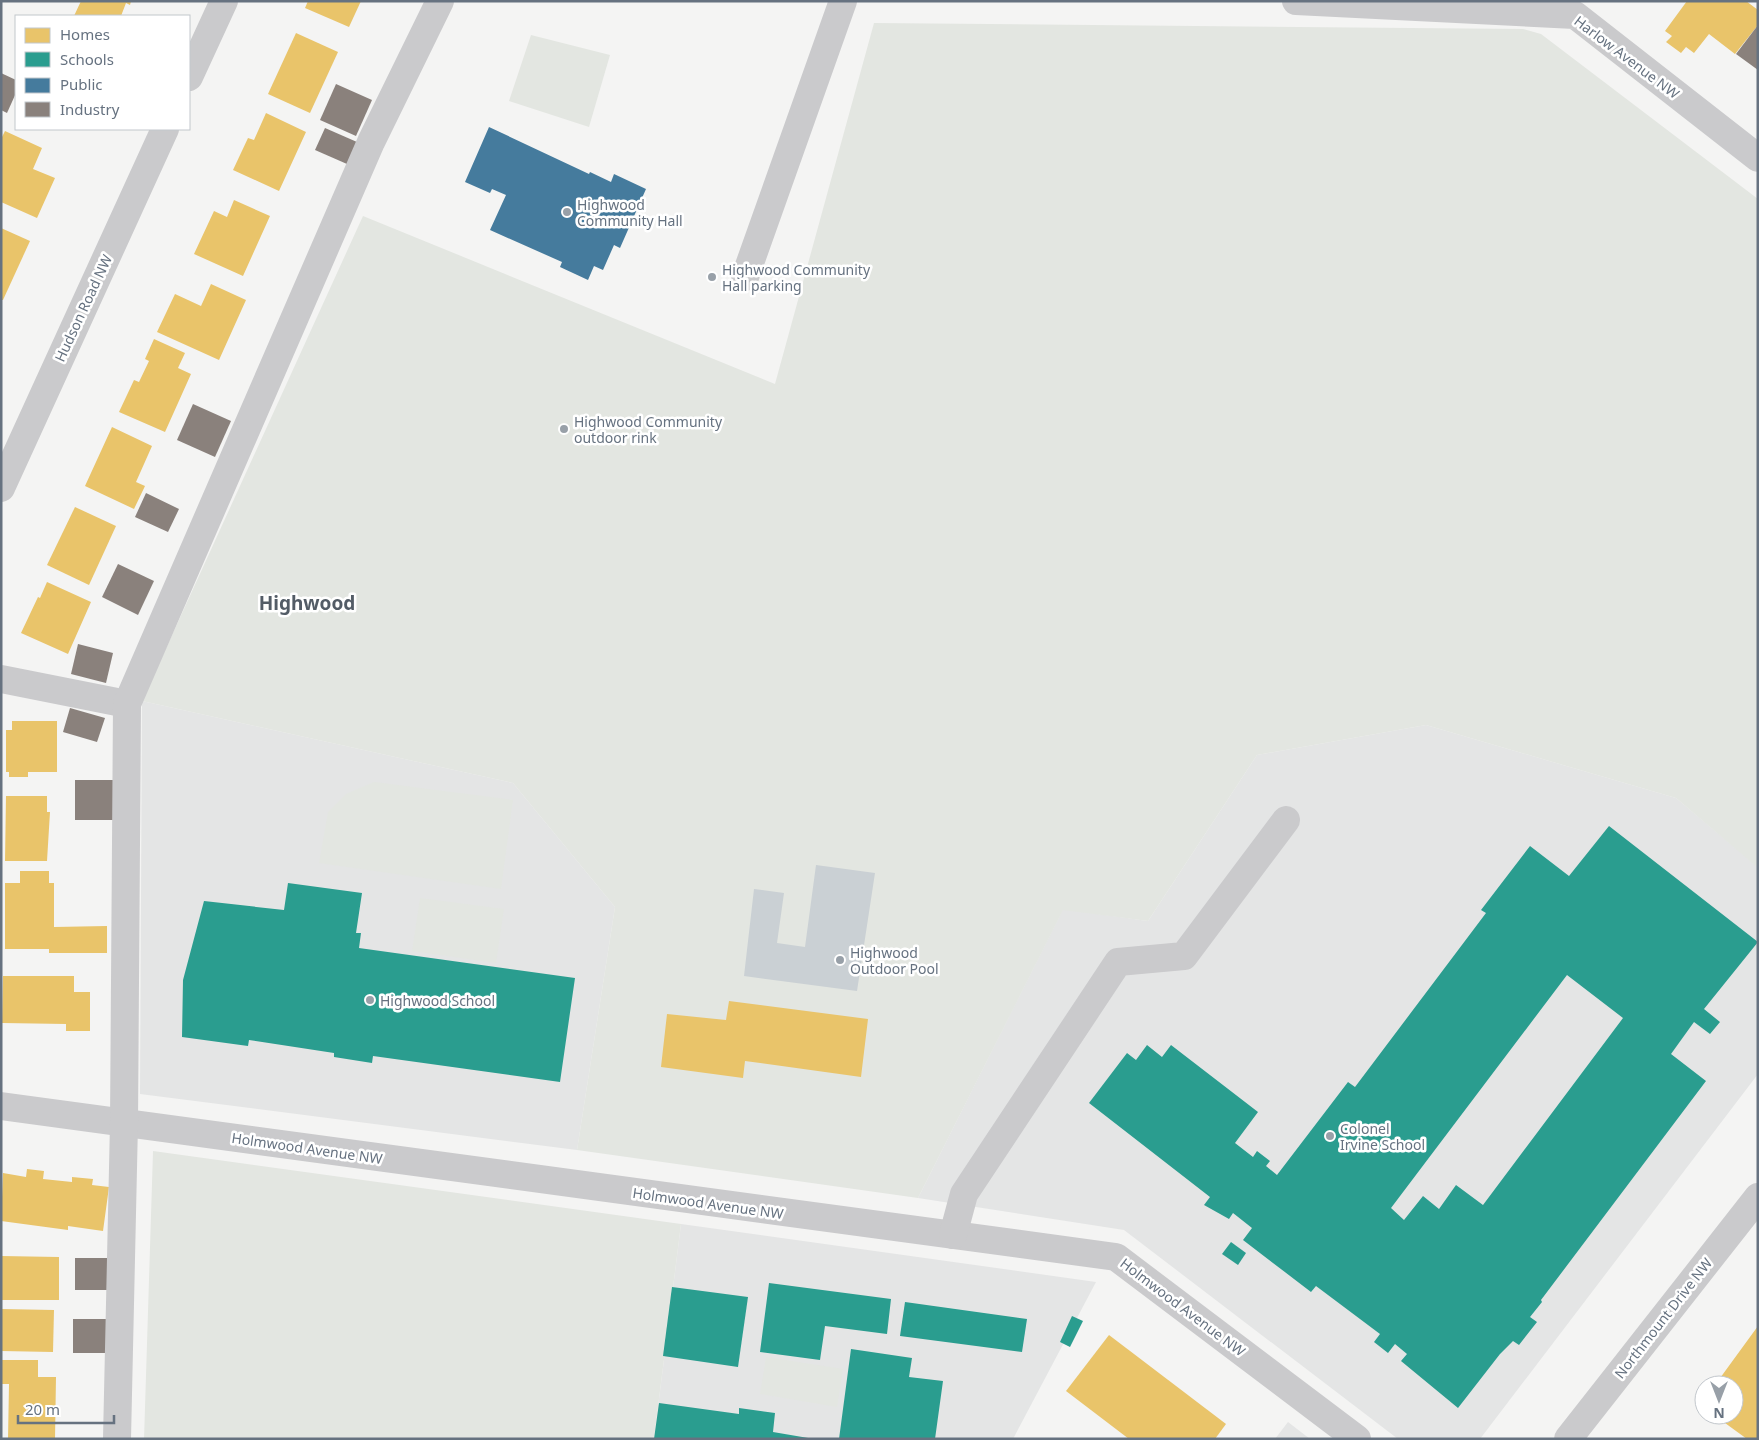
<svg xmlns="http://www.w3.org/2000/svg" width="1759" height="1440" viewBox="0 0 1759 1440" font-family="'Noto Sans',sans-serif">
<style>
.built{fill:#e4e5e5}
.green{fill:#e3e6e1}
.water{fill:#cad0d4}
.homes{fill:#e9c46a}
.schools{fill:#2a9d8f;fill-rule:evenodd}
.public{fill:#457b9d}
.industry{fill:#8a817c}
.lines{fill:none;stroke-linecap:round;stroke-linejoin:round}
.minor{stroke:#cacacc;stroke-width:28}
.poi-dot{fill:#98a0a8;stroke:#fff;stroke-width:2}
.labels{text-anchor:middle;dominant-baseline:central;stroke-width:5;stroke-linejoin:round;paint-order:stroke}
.street-label{font-size:14px;fill:#667280;stroke:#fff}
.poi-label{font-size:14px;fill:#667280;stroke:#fff;text-anchor:start}
.district-label{font-size:19px;font-weight:bold;fill:#535c66;stroke:#fff}
</style>
<rect width="100%" height="100%" fill="#f4f4f3"/>
<!-- built -->
<g class="built">
<polygon points="142,701 513,783 615,907 577,1150 140,1094"/>
<polygon points="1426,725 1676,798 1758,867 1758,1074 1480,1439 1398,1439 1124,1230 918,1198 1063,909 1148,921 1257,755"/>
<polygon points="681,1224 1096,1282 1013,1439 654,1439"/>
<polygon points="1288,1422 1310,1439 1275,1439"/>
</g>
<!-- green -->
<g class="green">
<polygon points="874,23 1523,29 1541,34 1758,199 1758,868 1676,798 1426,725 1257,755 1148,921 1063,910 918,1198 577,1150 615,907 513,783 142,701 363,216 775,384"/>
<polygon points="531,35 610,55 589,127 509,101"/>
<polygon points="374,782 513,800 501,889 319,863 328,812 346,794"/>
<polygon points="420,898 504,909 496,963 412,951"/>
<polygon points="153,1151 681,1224 654,1439 144,1439"/>
<polygon points="766,1357 843,1369 837,1407 760,1394"/>
</g>
<!-- water -->
<polygon class="water" points="816,865 875,873 857,991 744,976 754,889 784,893 777,943 805,947"/>
<!-- homes -->
<g class="homes">
<polygon points="81,1 131,1 130,5 126,3 121,16 74,16"/>
<polygon points="308,1 361,1 349,27 305,8"/>
<polygon points="1687,1 1746,1 1758,10 1758,25 1735,54 1709,34 1694,53 1686,47 1681,53 1666,42 1672,36 1665,31"/>
<polygon points="296,33 338,52 310,113 268,94"/>
<polygon points="266,113 306,132 279,191 233,170 248,138 254,140"/>
<polygon points="5,131 42,148 33,169 55,178 37,218 1,202 1,139"/>
<polygon points="234,200 270,216 243,276 194,254 214,211 227,217"/>
<polygon points="1,228 30,241 3,300 1,300"/>
<polygon points="211,284 246,300 219,360 157,332 175,294 201,306"/>
<polygon points="154,339 185,353 178,368 191,374 165,432 119,412 134,380 139,382 149,361 145,359"/>
<polygon points="112,427 152,446 136,482 145,486 134,509 85,486"/>
<polygon points="75,507 116,526 89,585 47,565"/>
<polygon points="47,582 91,602 68,654 21,633 38,597 40,598"/>
<polygon points="12,721 57,721 57,772 28,772 28,777 9,777 9,772 6,772 6,730 12,730"/>
<polygon points="6,796 47,796 47,812 50,812 47,861 5,861"/>
<polygon points="20,871 49,871 49,883 54,883 54,927 107,926 107,953 49,953 49,949 5,949 5,883 20,883"/>
<polygon points="3,976 74,976 74,992 90,992 90,1031 66,1031 66,1024 2,1023"/>
<polygon points="729,1001 868,1019 861,1077 745,1061 743,1078 661,1067 667,1014 726,1020"/>
<polygon points="27,1169 44,1171 43,1179 72,1182 72,1177 93,1179 92,1185 109,1187 103,1231 68,1226 68,1230 1,1221 3,1173 26,1177"/>
<polygon points="1,1256 59,1257 59,1300 1,1300"/>
<polygon points="1,1309 54,1310 53,1352 1,1351"/>
<polygon points="1758,1326 1758,1439 1747,1439 1714,1415 1734,1415 1734,1385 1715,1385"/>
<polygon points="1109,1335 1226,1424 1215,1439 1129,1439 1066,1391"/>
<polygon points="2,1360 38,1360 38,1377 56,1377 55,1439 8,1439 9,1384 2,1384"/>
</g>
<!-- schools -->
<g class="schools">
<path d="M1609,826l149,116 -54,67 16,13 -10,12 -16,-12 -23,32 35,27 -165,219 1,2 -12,15 7,5 -18,23 -6,-4 -13,13 -42,54 -57,-47 6,-7 -12,-10 -7,9 -14,-11 6,-8 -64,-48 -5,6 -68,-52 9,-12 -19,-15 -4,6 -25,-14 6,-8 -121,-94 38,-50 9,7 11,-15 15,12 9,-12 87,67 -23,31 18,14 4,-6 13,10 -4,5 11,9 71,-93 7,5 131,-174 -5,-3 49,-64 39,30zM1567,975l56,43 -140,187 -27,-20 -17,24 -16,-13 -19,24 -13,-12z"/>
<polygon points="288,883 362,893 356,933 361,933 359,948 575,978 560,1082 373,1056 372,1063 334,1057 334,1053 249,1040 248,1046 182,1037 183,980 204,901 284,910"/>
<polygon points="1231,1242 1246,1253 1238,1265 1222,1254"/>
<polygon points="769,1283 891,1299 887,1334 825,1326 820,1360 760,1352"/>
<polygon points="672,1287 748,1297 738,1367 663,1356"/>
<polygon points="905,1302 1027,1319 1022,1352 900,1336"/>
<polygon points="1072,1316 1083,1321 1070,1347 1060,1342"/>
<polygon points="851,1349 912,1358 909,1377 943,1381 935,1439 839,1439"/>
<polygon points="659,1403 739,1414 739,1408 775,1413 773,1432 814,1439 654,1439"/>
</g>
<!-- public -->
<polygon class="public" points="489,127 589,174 590,172 611,182 614,174 646,189 620,248 614,245 603,270 594,266 588,280 560,267 562,262 490,230 506,195 492,189 490,193 465,182"/>
<!-- industry -->
<g class="industry">
<polygon points="1758,25 1758,70 1736,54"/>
<polygon points="1,73 16,80 16,93 7,113 1,110"/>
<polygon points="336,84 372,100 356,136 320,120"/>
<polygon points="325,128 357,142 347,164 315,150"/>
<polygon points="193,404 231,421 215,457 177,440"/>
<polygon points="146,493 179,509 168,532 135,517"/>
<polygon points="118,564 154,581 138,615 102,597"/>
<polygon points="78,644 113,653 106,683 71,674"/>
<polygon points="70,708 105,718 97,742 63,732"/>
<rect x="75" y="780" width="39" height="40"/>
<rect x="75" y="1258" width="34" height="32"/>
<rect x="73" y="1319" width="36" height="34"/>
</g>
<g class="lines">
<!-- minor -->
<g class="minor">
<polyline points="1296,1 1575,15 1758,158"/>
<polyline points="189,77 224,1"/>
<polyline points="745,277 843,1"/>
<polyline points="1,488 165,129"/>
<polyline points="1,679 127,704"/>
<polyline points="1,1106 1116,1257 1357,1439"/>
<polyline points="953,1235 964,1194 1118,962 1184,956 1286,820"/>
<polyline points="117,1439 124,1123 127,704 371,142 440,1"/>
<polyline points="1568,1439 1758,1197"/>
</g>
</g>
<!-- markers -->
<g class="poi-dot">
<circle cx="567" cy="212" r="5"/>
<circle cx="712" cy="277" r="5"/>
<circle cx="564" cy="429" r="5"/>
<circle cx="840" cy="960" r="5"/>
<circle cx="370" cy="1000" r="5"/>
<circle cx="1330" cy="1136" r="5"/>
</g>
<g class="labels">
<!-- street labels -->
<g class="street-label">
<text transform="translate(1627 57) rotate(37)">Harlow Avenue NW</text>
<text transform="translate(83 308) rotate(-65)">Hudson Road NW</text>
<text transform="translate(307 1148) rotate(8)">Holmwood Avenue NW</text>
<text transform="translate(708 1203) rotate(8)">Holmwood Avenue NW</text>
<text transform="translate(1183 1307) rotate(37)">Holmwood Avenue NW</text>
<text transform="translate(1663 1318) rotate(-52)">Northmount Drive NW</text>
</g>
<!-- poi labels -->
<g class="poi-label">
<text x="577" y="204">Highwood<tspan x="577" dy="16">Community Hall</tspan></text>
<text x="722" y="269">Highwood Community<tspan x="722" dy="16">Hall parking</tspan></text>
<text x="574" y="421">Highwood Community<tspan x="574" dy="16">outdoor rink</tspan></text>
<text x="850" y="952">Highwood<tspan x="850" dy="16">Outdoor Pool</tspan></text>
<text x="380" y="1000">Highwood School</text>
<text x="1340" y="1128">Colonel<tspan x="1340" dy="16">Irvine School</tspan></text>
</g>
<!-- district labels -->
<g class="district-label">
<text x="307" y="603">Highwood</text>
</g>
</g>
<!-- border -->
<rect width="1759" height="1440" fill="none" stroke="#667280" stroke-width="5"/>
<!-- legend -->
<rect x="15" y="15" width="175" height="115" fill="#ffffff" stroke="#c2c7cc"/>
<rect x="25" y="28" width="25" height="15" fill="#e9c46a" stroke="#c2c7cc"/>
<text x="60" y="40" font-size="15" fill="#667280">Homes</text>
<rect x="25" y="52" width="25" height="15" fill="#2a9d8f" stroke="#c2c7cc"/>
<text x="60" y="65" font-size="15" fill="#667280">Schools</text>
<rect x="25" y="78" width="25" height="15" fill="#457b9d" stroke="#c2c7cc"/>
<text x="60" y="90" font-size="15" fill="#667280">Public</text>
<rect x="25" y="102" width="25" height="15" fill="#8a817c" stroke="#c2c7cc"/>
<text x="60" y="115" font-size="15" fill="#667280">Industry</text>
<!-- north arrow -->
<g transform="translate(1719 1400) rotate(180)"><circle r="24" fill="#ffffff" stroke="#c2c7cc"/>
<path d="M0-4L9 19L0 12L-9 19Z" fill="#98a0a8"/>
<text y="-8" font-size="14" font-weight="bold" text-anchor="middle" fill="#667280">N</text>
</g>
<!-- scale -->
<path d="M18 1415v8h96v-8" fill="none" stroke="#667280" stroke-width="2.5"/>
<text x="25" y="1415" font-size="15" fill="#667280" stroke="#ffffff" stroke-width="4" paint-order="stroke">20 m</text>
</svg>
